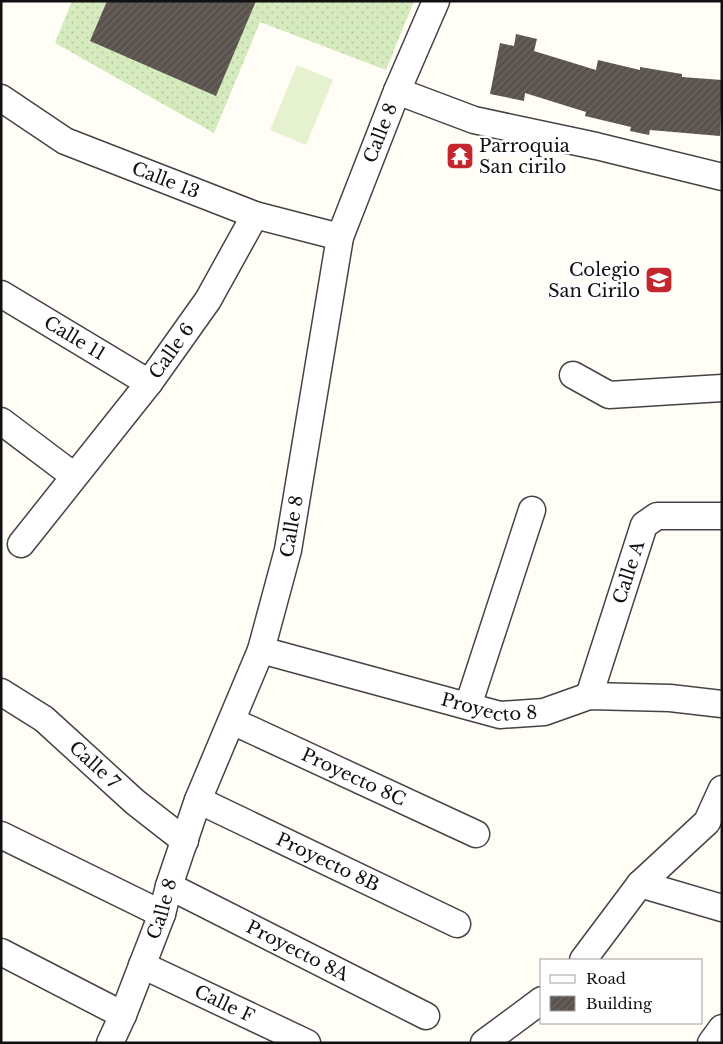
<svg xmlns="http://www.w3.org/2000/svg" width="723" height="1044" viewBox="0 0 723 1044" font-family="'Libre Baskerville',serif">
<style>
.grass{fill:url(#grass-dots)}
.pitch{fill:#e6f2cf}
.building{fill:url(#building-hatch)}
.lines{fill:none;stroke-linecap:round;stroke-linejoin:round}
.minor-casing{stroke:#444;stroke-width:29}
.minor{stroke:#fff;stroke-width:26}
.labels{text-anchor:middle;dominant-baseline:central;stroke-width:5;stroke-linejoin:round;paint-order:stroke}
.street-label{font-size:18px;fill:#111;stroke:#fff}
.poi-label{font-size:18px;fill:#111;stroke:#fff;text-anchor:start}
</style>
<defs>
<pattern id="grass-dots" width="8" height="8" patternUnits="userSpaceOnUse" patternTransform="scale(1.25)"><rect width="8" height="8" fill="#d5ebbd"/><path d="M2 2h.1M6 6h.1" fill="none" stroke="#b6c8a1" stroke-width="1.8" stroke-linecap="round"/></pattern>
<pattern id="building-hatch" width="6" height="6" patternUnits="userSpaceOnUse" patternTransform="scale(1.25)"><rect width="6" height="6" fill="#5a524d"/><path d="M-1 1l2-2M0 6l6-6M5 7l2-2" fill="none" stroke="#6d6662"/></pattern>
</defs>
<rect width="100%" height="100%" fill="#fffdf5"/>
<!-- grass -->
<polygon class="grass" points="72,1 414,1 386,70 260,22 214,133 55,43"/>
<!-- pitch -->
<polygon class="pitch" points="297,65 333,80 306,145 270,130"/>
<!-- building -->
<g class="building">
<polygon points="107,1 256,1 216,96 90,41"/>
<polygon points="516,34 537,39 534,51 596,70 598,60 640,70 640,67 682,74 682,77 722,80 720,136 650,130 649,135 630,131 631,127 585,116 586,112 525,93 524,101 490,94 500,43 514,46"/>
</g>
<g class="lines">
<defs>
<g id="minor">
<polyline points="397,91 474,120 596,146 722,177"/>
<path id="s1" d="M1,98l64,43 190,74 85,22"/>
<path id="s2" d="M1,294l148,89"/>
<polyline points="573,375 609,395 722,388"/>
<polyline points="1,421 74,476"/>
<path id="s3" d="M21,544l128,-161 59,-83 47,-85"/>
<path id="s4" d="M261,650l239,65 44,-3 45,-16 81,2 52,6"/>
<path id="s5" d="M1,692l43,27 91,83 50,39"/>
<path id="s6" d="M589,696l55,-171 13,-9h65"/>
<polyline points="468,706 532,510"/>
<path id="s7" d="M232,721l244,113"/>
<path id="s8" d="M198,800l259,124"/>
<polyline points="1,835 162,914"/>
<polyline points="640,884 722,908"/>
<path id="s9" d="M169,886l257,130"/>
<polyline points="1,952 123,1015"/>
<polyline points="583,960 640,884 707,822 722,789"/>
<path id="s10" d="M142,965l165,78"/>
<path id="s11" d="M110,1043l13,-28 39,-101 7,-28 29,-86 63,-150 27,-100 52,-313 57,-146 39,-90"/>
<polyline points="484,1043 542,1000"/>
<polyline points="711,1043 722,1028"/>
</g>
</defs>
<!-- minor casing -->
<use href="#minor" class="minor-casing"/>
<!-- minor -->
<use href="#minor" class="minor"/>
</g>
<!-- icons -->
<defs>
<symbol id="temple-square" viewBox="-11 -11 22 22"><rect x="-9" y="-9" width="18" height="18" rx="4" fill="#c4262e" stroke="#fff"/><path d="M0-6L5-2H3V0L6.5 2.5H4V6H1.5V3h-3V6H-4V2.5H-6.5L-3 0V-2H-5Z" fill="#fff"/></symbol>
<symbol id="school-square" viewBox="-11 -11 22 22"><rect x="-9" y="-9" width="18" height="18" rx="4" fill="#c4262e" stroke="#fff"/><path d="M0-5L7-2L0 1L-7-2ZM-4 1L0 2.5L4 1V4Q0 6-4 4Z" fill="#fff"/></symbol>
</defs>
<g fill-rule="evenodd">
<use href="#temple-square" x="444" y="140" width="32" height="32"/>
<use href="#school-square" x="643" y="264" width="32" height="32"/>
</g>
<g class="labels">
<!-- street labels -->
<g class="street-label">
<text stroke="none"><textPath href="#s11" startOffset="954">Calle 8</textPath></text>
<text stroke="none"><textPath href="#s1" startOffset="185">Calle 13</textPath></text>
<text stroke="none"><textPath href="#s2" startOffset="86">Calle 11</textPath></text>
<text stroke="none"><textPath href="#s3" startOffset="245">Calle 6</textPath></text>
<text stroke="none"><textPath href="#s11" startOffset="549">Calle 8</textPath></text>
<text stroke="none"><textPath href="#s6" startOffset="130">Calle A</textPath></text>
<text stroke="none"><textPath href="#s4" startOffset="236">Proyecto 8</textPath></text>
<text stroke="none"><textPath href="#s5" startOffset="119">Calle 7</textPath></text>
<text stroke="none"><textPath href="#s7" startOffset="134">Proyecto 8C</textPath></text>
<text stroke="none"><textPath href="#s8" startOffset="144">Proyecto 8B</textPath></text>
<text stroke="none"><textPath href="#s11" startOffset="144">Calle 8</textPath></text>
<text stroke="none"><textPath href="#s9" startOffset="144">Proyecto 8A</textPath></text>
<text stroke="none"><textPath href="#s10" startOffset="91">Calle F</textPath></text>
</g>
<!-- poi labels -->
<g class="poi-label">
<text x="479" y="146">Parroquia<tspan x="479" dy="21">San cirilo</tspan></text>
<text x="640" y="270" text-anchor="end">Colegio<tspan x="640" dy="21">San Cirilo</tspan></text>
</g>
</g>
<!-- border -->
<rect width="723" height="1044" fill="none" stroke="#111111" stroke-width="5"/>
<!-- legend -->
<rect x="540" y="959" width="162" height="65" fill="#ffffff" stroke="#a0a0a0"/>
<rect x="550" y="975" width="25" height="8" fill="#ffffff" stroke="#a0a0a0"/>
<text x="586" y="984" font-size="15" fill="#111111">Road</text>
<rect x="550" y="996" width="25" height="15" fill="url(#building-hatch)" stroke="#a0a0a0"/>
<text x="586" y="1009" font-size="15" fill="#111111">Building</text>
</svg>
